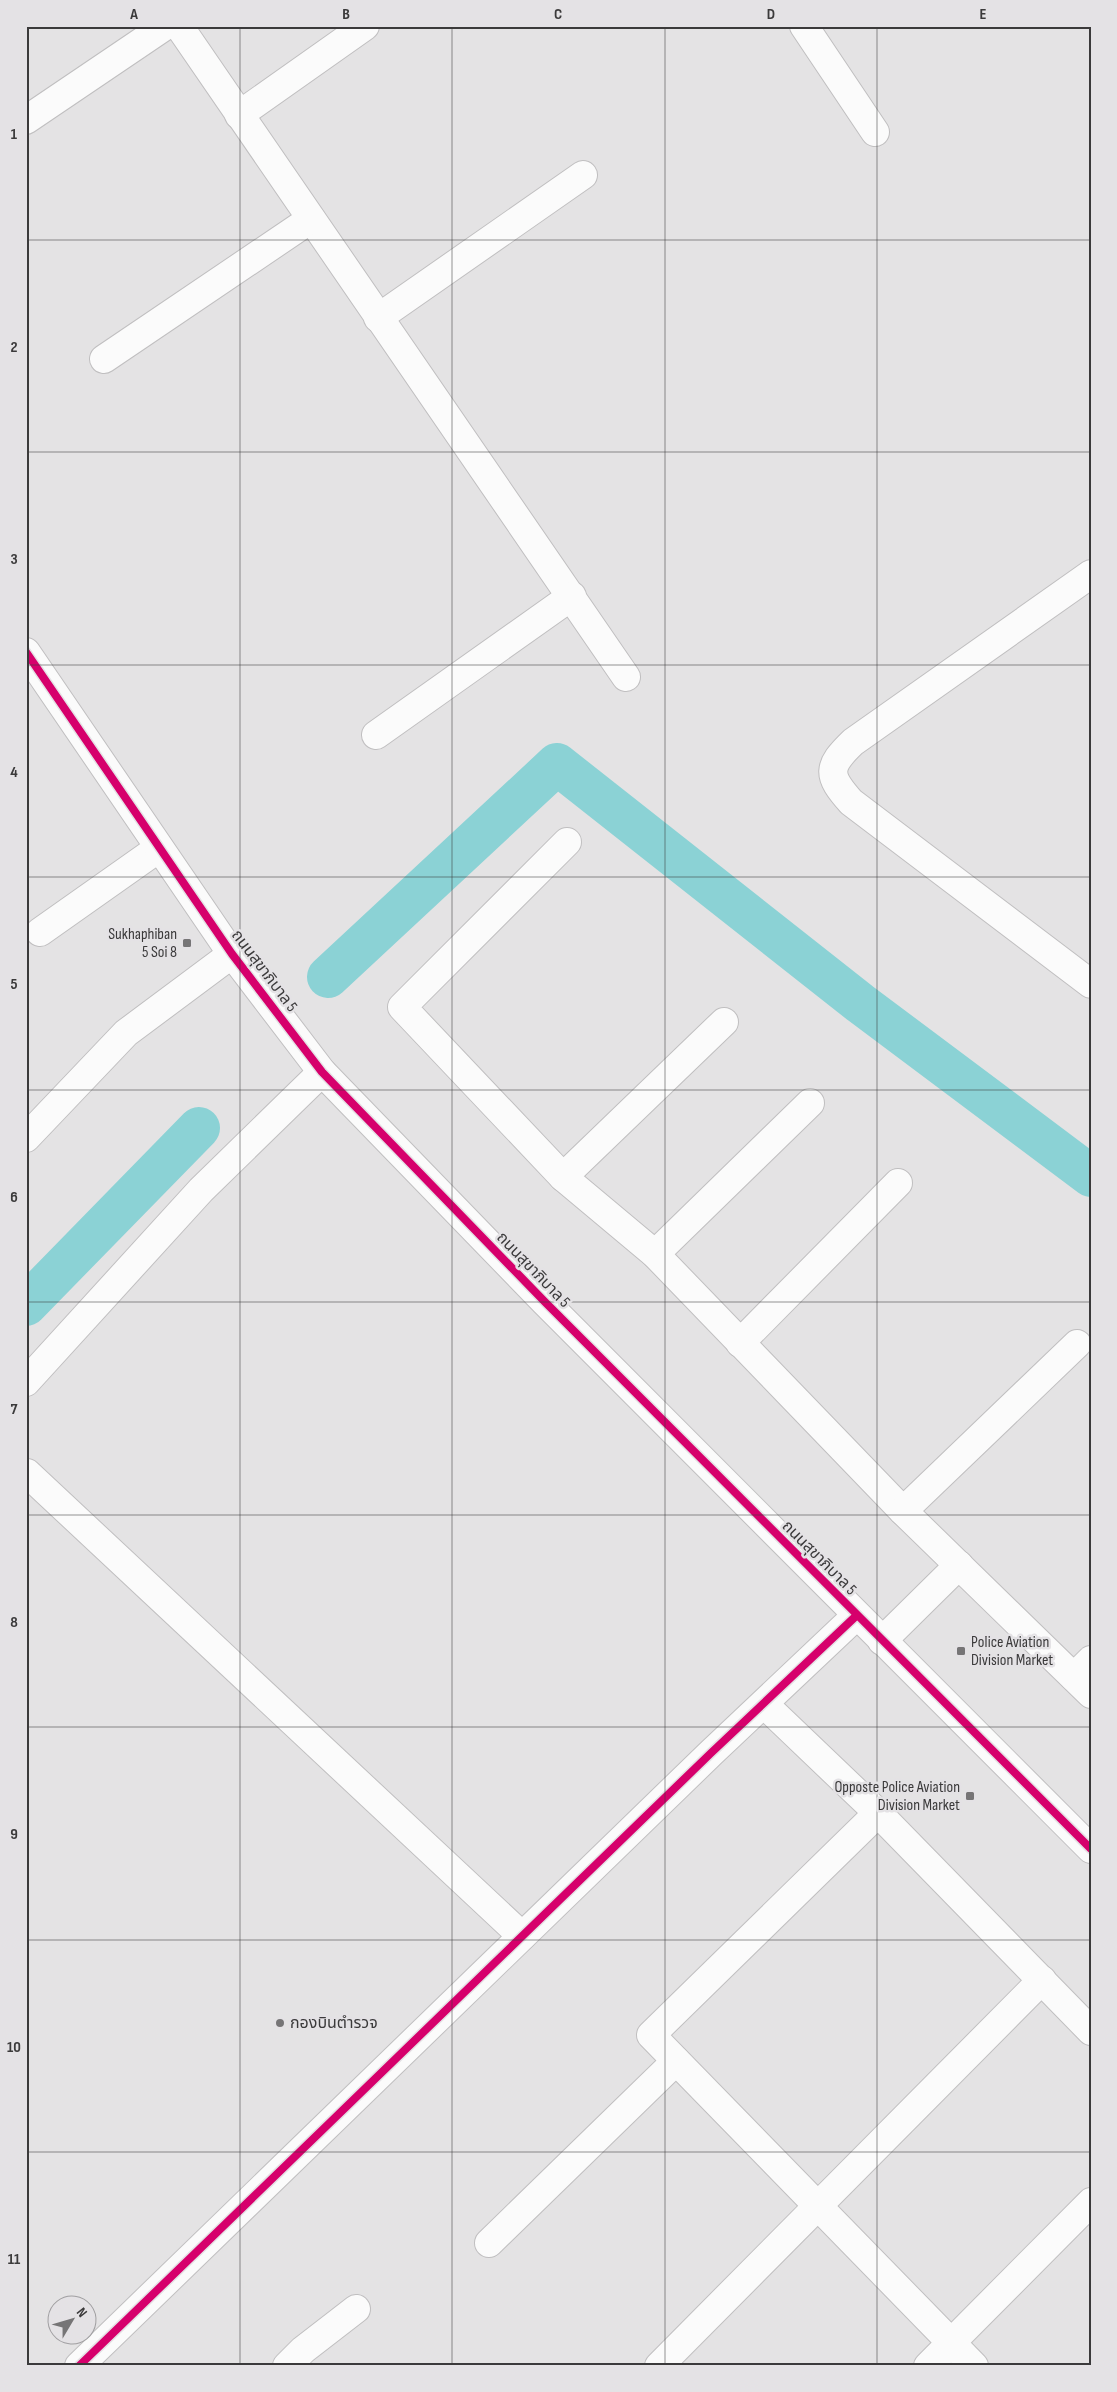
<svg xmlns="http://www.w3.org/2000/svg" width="1117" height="2392" viewBox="0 0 1117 2392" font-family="'Sofia Sans Condensed','Noto Sans Thai',sans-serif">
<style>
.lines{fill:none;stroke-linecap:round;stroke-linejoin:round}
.canal{stroke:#8bd2d5;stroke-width:42}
.street-casing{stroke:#c0bfc0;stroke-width:30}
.secondary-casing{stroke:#c0bfc0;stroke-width:30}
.street{stroke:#fbfbfb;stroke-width:28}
.secondary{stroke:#fbfbfb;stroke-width:28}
.cycleway-casing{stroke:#e4e2e5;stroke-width:11}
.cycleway{stroke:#d6006c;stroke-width:8}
.grid{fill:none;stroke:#3b3a3b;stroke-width:1;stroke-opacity:0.55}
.poi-dot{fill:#767576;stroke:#e4e2e5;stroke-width:2}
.labels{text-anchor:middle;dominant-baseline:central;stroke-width:5;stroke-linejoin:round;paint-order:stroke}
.poi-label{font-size:16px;fill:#3b3a3b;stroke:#e4e2e5;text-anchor:end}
.street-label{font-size:16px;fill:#3b3a3b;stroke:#e4e2e5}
.neatline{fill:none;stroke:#3b3a3b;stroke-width:2}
.grid-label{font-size:16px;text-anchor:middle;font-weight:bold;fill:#3b3a3b}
</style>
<rect width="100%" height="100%" fill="#e4e3e4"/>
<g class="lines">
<!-- canal -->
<g class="canal">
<polyline points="328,977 557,764 860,1003 1091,1176"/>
<polyline points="26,1305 199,1128"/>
</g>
<defs>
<g id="street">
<polyline points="179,26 626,677"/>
<polyline points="804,26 875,132"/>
<polyline points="239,115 365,26"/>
<polyline points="26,120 165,26"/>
<polyline points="378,318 583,175"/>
<polyline points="104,359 311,219"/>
<path d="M1091,574l-238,168c-26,25 -26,33 -2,60l240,182"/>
<polyline points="376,735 572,596"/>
<polyline points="567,842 402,1007 563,1177 655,1254 903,1511"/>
<polyline points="40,932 159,848"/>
<polyline points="26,1138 126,1033 232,954"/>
<polyline points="563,1177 724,1022"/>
<polyline points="655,1254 810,1103"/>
<polyline points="740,1343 898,1183"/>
<polyline points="1077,1344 903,1511 1091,1694"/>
<polyline points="26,1382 201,1190 322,1072"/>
<polyline points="27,1473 522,1936"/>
<polyline points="882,1641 959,1565"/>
<polyline points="1074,1677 1091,1660"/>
<polyline points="764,1704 878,1813 1091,2031"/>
<polyline points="878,1813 651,2035 974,2366"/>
<polyline points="489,2243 676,2061"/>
<polyline points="79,2366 711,1753 856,1616"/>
<polyline points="287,2366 303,2350 356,2309"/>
<polyline points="659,2366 1042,1980"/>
<polyline points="928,2366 1091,2202"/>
</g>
<polyline id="secondary" points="26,652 232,954 322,1072 545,1302 1091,1849"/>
</defs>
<!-- street casing -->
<use href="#street" class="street-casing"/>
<!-- secondary casing -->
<use href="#secondary" class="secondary-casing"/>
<!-- street -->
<use href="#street" class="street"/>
<!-- secondary -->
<use href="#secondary" class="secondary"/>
<defs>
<g id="cycleway">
<polyline points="26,652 232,954 322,1072 545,1302 1091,1849"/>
<polyline points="79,2366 711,1753 856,1616"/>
</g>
</defs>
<!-- cycleway casing -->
<use href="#cycleway" class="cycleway-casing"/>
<!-- cycleway -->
<use href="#cycleway" class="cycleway"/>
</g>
<!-- grid -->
<path class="grid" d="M240,26v2340M452,26v2340M665,26v2340M877,26v2340M26,240h1065M26,452h1065M26,665h1065M26,877h1065M26,1090h1065M26,1302h1065M26,1515h1065M26,1727h1065M26,1940h1065M26,2152h1065"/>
<!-- markers -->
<g class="poi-dot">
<rect x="182" y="938" width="10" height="10" rx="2.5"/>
<rect x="956" y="1646" width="10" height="10" rx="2.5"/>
<rect x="965" y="1791" width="10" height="10" rx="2.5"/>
<circle cx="280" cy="2023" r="5"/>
</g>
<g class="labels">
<!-- poi labels -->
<g class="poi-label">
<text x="177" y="934">Sukhaphiban<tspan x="177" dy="18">5 Soi 8</tspan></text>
<text x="971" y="1642" text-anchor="start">Police Aviation<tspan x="971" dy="18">Division Market</tspan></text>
<text x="960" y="1787">Opposte Police Aviation<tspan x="960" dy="18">Division Market</tspan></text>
<text x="290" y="2023" text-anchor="start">กองบินตำรวจ</text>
</g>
<!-- street labels -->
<g class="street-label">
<text transform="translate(264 971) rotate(53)">ถนนสุขาภิบาล 5</text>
<text transform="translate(533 1270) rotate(46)">ถนนสุขาภิบาล 5</text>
<text transform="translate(819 1558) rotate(45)">ถนนสุขาภิบาล 5</text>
</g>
</g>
<!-- border -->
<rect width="1117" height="2392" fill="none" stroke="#e4e2e5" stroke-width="55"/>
<!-- north arrow -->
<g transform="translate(72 2320) rotate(52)"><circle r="24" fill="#e4e2e5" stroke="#a09fa1"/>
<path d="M0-4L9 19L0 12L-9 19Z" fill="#767576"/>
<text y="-8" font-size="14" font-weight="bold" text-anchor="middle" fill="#3b3a3b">N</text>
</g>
<rect x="28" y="28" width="1062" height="2336" class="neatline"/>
<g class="grid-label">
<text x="134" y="19">A</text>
<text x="346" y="19">B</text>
<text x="558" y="19">C</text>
<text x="771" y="19">D</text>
<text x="983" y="19">E</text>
<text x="14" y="139">1</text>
<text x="14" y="352">2</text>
<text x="14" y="564">3</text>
<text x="14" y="777">4</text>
<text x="14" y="989">5</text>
<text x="14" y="1202">6</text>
<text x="14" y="1414">7</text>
<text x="14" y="1627">8</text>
<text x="14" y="1839">9</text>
<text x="14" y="2052">10</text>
<text x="14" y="2264">11</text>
</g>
</svg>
